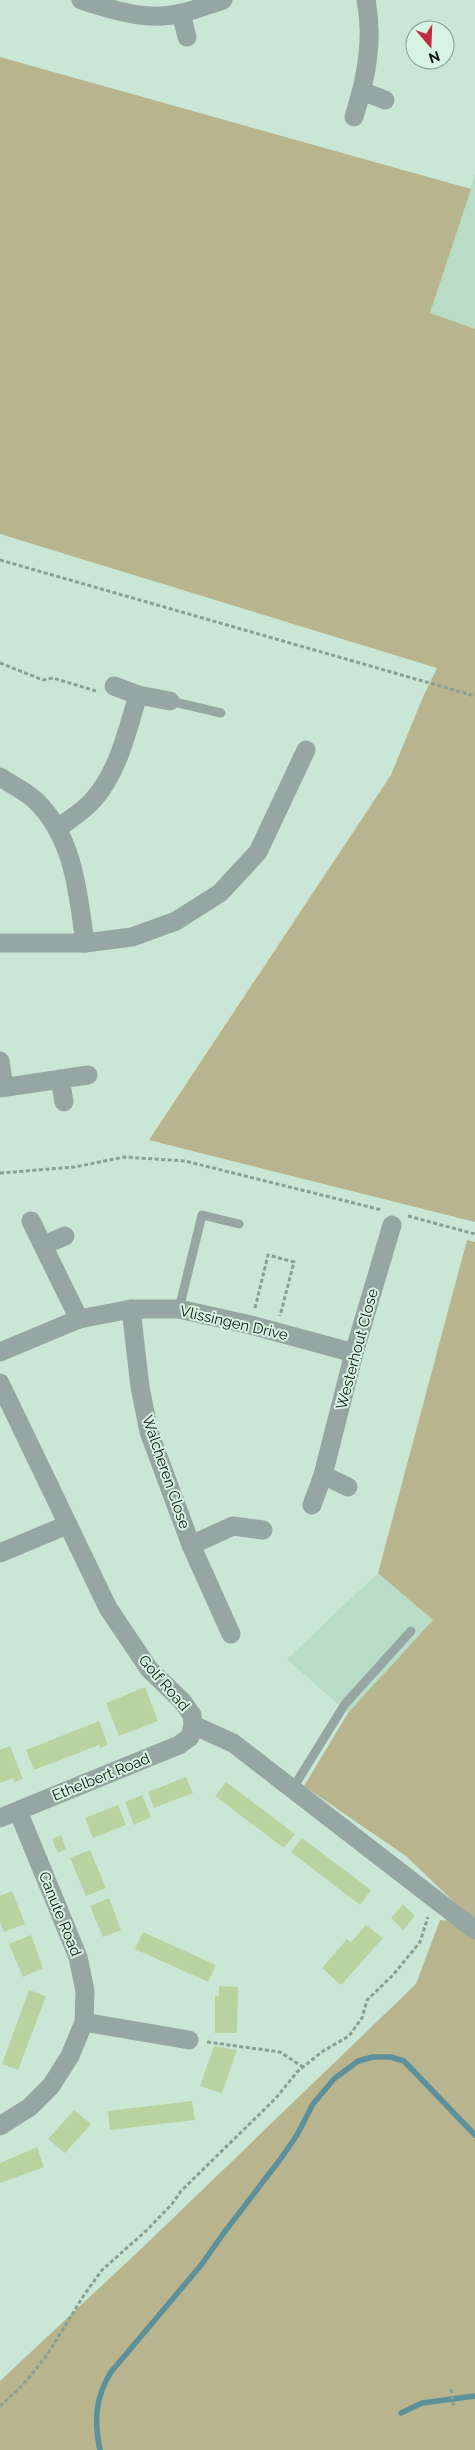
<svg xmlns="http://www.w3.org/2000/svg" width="475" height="2450" viewBox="0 0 475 2450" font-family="Raleway,sans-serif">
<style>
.built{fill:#b8dcc5}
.green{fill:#b8b48d}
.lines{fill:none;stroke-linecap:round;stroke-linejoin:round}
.stream{stroke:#5c909a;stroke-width:5.5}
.building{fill:#b9d3a0}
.path{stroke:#899f91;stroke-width:3;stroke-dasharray:4 2.5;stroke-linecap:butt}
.service{stroke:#96a6a3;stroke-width:9}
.minor{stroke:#96a6a3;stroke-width:19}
.labels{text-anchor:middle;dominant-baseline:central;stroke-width:4;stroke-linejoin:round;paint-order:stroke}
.street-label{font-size:15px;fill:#0b150f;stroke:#d7f4e2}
</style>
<rect width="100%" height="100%" fill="#cae7d5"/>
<!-- built -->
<g class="built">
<polygon points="475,174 475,329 430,314"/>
<polygon points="378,1573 433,1620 348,1713 287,1659"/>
</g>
<!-- green -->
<g class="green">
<polygon points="0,57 471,189 430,313 475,329 475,1222 149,1140 391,775 423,697 437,668 0,534"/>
<polygon points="467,1240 475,1242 475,1922 406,1856 304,1786 348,1713 433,1620 378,1573"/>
<polygon points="440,1920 452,1921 475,1938 475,2450 0,2450 0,2381 142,2248 416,1984"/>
</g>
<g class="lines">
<!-- stream -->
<g class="stream">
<polyline points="401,2413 422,2403 475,2396"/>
<path d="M100,2450c-6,-29 -5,-52 11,-78l91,-108 21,-30 59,-77 15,-22 16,-31 21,-25 24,-18 15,-4h18l13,4 71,74"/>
</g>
</g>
<!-- building -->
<g class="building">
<polygon points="145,1687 158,1721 119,1736 106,1703"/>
<polygon points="99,1721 108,1745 100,1748 99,1745 34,1770 26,1750"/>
<polygon points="10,1746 23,1779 14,1782 13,1778 0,1783 0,1750"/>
<polygon points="186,1777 193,1793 154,1808 148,1792"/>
<polygon points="226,1782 295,1834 284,1848 215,1796"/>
<polygon points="142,1795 151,1817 134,1825 125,1802"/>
<polygon points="118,1805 126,1825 93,1838 85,1818"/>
<polygon points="61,1835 66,1849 58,1853 52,1839"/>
<polygon points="302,1838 371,1890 360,1905 291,1852"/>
<polygon points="90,1850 106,1888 86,1896 70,1858"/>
<polygon points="12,1891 25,1924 4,1932 0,1922 0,1896"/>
<polygon points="109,1898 121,1930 103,1937 90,1906"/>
<polygon points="403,1904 415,1916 403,1930 391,1918"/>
<polygon points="366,1925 383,1938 341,1985 322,1968 347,1939 351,1942"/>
<polygon points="143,1932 216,1965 208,1982 135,1949"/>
<polygon points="31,1935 43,1968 23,1977 9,1944"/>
<polygon points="219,1986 238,1987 237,2033 215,2033 215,1996 219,1996"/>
<polygon points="29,1990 46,1996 18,2070 2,2064"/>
<polygon points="214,2046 237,2050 222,2093 200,2086"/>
<polygon points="192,2101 195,2120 110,2130 108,2111"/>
<polygon points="74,2110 91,2124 65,2153 48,2139"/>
<polygon points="37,2147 44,2167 0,2183 0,2163"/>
</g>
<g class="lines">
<!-- path -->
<g class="path">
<polyline points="0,560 475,696"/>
<polyline points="0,663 43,680 53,678 96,691"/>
<polyline points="0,1173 75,1167 124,1157 185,1161 382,1210"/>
<polyline points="408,1216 475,1234"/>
<polyline points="255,1308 268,1255 294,1262 280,1316"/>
<polyline points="207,2042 280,2052 303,2067"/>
<polyline points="451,2389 454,2408"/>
<polyline points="0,2406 23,2385 47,2355 84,2295 102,2270 147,2230 172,2204 181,2191 276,2098 297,2072 323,2051 349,2036 362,2018 367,2000 393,1975 420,1942 428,1917"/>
</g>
<!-- service -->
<g class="service">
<polyline points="170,701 221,713"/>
<polyline points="179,1309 202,1215 239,1224"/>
<polyline points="293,1788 345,1704 411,1631"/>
</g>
<!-- minor -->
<g class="minor">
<path d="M81,0c33,10 66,22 101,13 14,-3 27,-9 41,-13"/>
<polyline points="181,13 187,37"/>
<polyline points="362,91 385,100"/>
<path d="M354,117c12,-38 20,-77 12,-117"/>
<polyline points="114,686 138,695 170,701"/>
<path d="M0,777c11,7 25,14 35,23 39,37 43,93 50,143"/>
<path d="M58,828c12,-9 27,-18 36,-29 25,-29 33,-68 44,-104"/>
<polyline points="0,943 85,943 132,937 176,921 220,893 258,852 306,750"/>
<polyline points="0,1061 4,1087"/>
<polyline points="60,1079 64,1102"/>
<polyline points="0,1088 88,1075"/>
<polyline points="31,1221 79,1319"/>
<polyline points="44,1245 65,1236"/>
<polyline points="131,1309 140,1387 149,1432 191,1545 231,1634"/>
<polyline points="0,1352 79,1319 131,1309 179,1309 251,1325 354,1353"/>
<polyline points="0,1383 108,1608 149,1669 182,1701 192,1715 193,1725 190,1737 179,1745 0,1818"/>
<polyline points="323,1475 348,1487"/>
<polyline points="312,1505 323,1475 354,1353 392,1225"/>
<polyline points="191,1545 233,1526 263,1530"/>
<polyline points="0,1553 67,1525"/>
<polyline points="193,1725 233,1743 475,1930"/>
<polyline points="84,2022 189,2040"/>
<polyline points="0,2126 30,2107 51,2086 70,2056 84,2022 85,1991 78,1957 18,1811"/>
</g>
</g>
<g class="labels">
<!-- street labels -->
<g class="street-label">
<text transform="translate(234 1323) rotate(13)">Vlissingen Drive</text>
<text transform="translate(357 1349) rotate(-75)">Westerhout Close</text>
<text transform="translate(166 1472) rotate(71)">Walcheren Close</text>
<text transform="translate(164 1683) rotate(49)">Golf Road</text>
<text transform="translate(101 1777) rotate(-22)">Ethelbert Road</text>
<text transform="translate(60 1914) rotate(68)">Canute Road</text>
</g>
</g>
<!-- north arrow -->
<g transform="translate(430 45) rotate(161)"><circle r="24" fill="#d7f4e2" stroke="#859b8e"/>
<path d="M0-4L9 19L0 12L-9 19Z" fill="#be2d43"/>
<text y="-8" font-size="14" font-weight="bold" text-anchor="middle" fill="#0b150f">N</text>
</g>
</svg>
